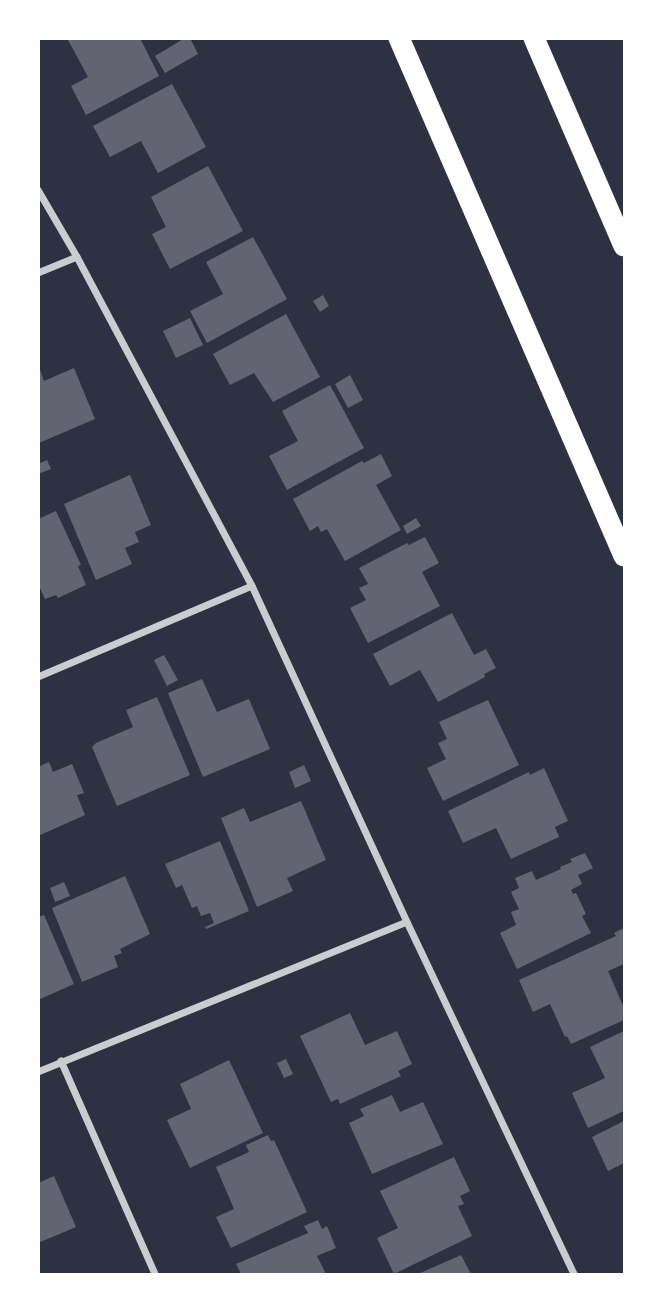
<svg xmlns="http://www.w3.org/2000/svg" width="663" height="1313" viewBox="0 0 663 1313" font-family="'Zilla Slab',serif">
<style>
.building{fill:#626471}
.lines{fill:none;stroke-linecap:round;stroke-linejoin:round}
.minor{stroke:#caccd0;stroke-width:7}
.motorway{stroke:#fff;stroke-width:21}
</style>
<rect width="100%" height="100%" fill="#2d3142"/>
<!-- building -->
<g class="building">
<polygon points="67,38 140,38 159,76 86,115 71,86 88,77"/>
<polygon points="185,38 190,38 198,54 165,73 155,56"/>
<polygon points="172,84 206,147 158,173 141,141 110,157 93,126"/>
<polygon points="208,166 243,231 170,269 152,234 166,227 151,197"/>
<polygon points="253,237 287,299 207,343 190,311 223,294 206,262"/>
<polygon points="323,295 329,306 320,312 313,301"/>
<polygon points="286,314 320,377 273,402 254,373 230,385 213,354"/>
<polygon points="190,318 203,345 176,358 163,331"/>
<polygon points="39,367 44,381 74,368 95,419 39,443"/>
<polygon points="350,375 363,400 348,408 335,384"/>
<polygon points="330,385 364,448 287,490 269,456 298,441 282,411"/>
<polygon points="381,454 392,476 376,485 401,530 345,561 327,529 321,532 318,526 310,531 293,499 362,461 364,463"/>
<polygon points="47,460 51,469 38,474 38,464"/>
<polygon points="130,475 151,525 135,532 139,542 125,548 132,564 96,580 64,504"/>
<polygon points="56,511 81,565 78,566 86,585 58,598 56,595 45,599 38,584 38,519"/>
<polygon points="416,518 421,526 407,534 403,526"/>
<polygon points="425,537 439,563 422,572 440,606 368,643 350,608 366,600 359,588 368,584 359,568 407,543 409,545"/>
<polygon points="452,613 474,655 486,649 496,668 484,674 485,677 438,702 420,670 390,686 373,654"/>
<polygon points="164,655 178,680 167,686 154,660"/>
<polygon points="202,679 217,712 249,699 270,749 203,777 168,693"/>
<polygon points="157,697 190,775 117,806 92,747 96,743 133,727 126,710"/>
<polygon points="488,700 519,765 443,801 427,768 446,759 438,743 447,739 439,722"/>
<polygon points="49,762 53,772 72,764 84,793 77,795 85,815 38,836 38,767"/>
<polygon points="304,765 311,781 295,788 289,772"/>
<polygon points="544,768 568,821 555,827 559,837 511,859 496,828 463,843 448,811 529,772 530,775"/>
<polygon points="301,801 326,860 287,878 293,891 257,907 221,818 244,808 250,822"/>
<polygon points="220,841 249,911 206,929 205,927 214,923 210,913 201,916 197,906 192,908 182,885 176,888 165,864"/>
<polygon points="585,853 593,868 578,875 582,884 571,890 573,894 576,893 586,914 582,916 591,933 517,969 500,933 516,925 511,912 519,909 511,892 519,888 515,878 532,871 536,880 561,869 560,867 572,862 570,859"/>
<polygon points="125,876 150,934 120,949 122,953 114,956 118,967 82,982 52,908"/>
<polygon points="64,882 70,896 55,902 50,888"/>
<polygon points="44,915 74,984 38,1000 38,917"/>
<polygon points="624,928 624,964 608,971 624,1008 624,1020 571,1044 567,1036 565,1037 550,1004 533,1012 519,980 616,936 614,933"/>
<polygon points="350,1013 365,1045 397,1031 412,1064 398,1071 401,1076 340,1104 338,1099 331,1102 300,1036"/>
<polygon points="624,1031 624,1111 588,1128 572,1093 605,1078 590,1047"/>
<polygon points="286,1059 293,1074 284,1078 277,1063"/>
<polygon points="229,1060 263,1133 190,1168 167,1120 191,1109 180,1084"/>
<polygon points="392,1095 400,1112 423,1102 443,1144 372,1174 349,1123 364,1116 360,1109"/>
<polygon points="624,1121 624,1163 608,1171 592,1137"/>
<polygon points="268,1135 271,1141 274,1140 307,1212 231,1248 216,1217 234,1209 216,1167 249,1152 246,1145"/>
<polygon points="454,1157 470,1191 460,1196 464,1204 458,1206 472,1236 394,1274 377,1238 398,1228 380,1191"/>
<polygon points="54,1176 76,1227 38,1243 38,1183"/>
<polygon points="318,1220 322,1229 327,1226 336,1248 317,1256 326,1274 241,1274 236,1264 308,1233 304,1226"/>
<polygon points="461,1255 471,1274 418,1274"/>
</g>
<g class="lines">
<!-- minor -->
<g class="minor">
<polyline points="38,190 77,257 252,586 407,922 574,1274"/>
<polyline points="38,273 77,257"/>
<polyline points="38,677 252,586"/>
<polyline points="61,1061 155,1274"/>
<polyline points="38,1072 407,922"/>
</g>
<!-- motorway -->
<g class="motorway">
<polyline points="399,38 624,556"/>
<polyline points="534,38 624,246"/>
</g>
</g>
<!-- border -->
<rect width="663" height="1313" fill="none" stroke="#ffffff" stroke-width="80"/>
</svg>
